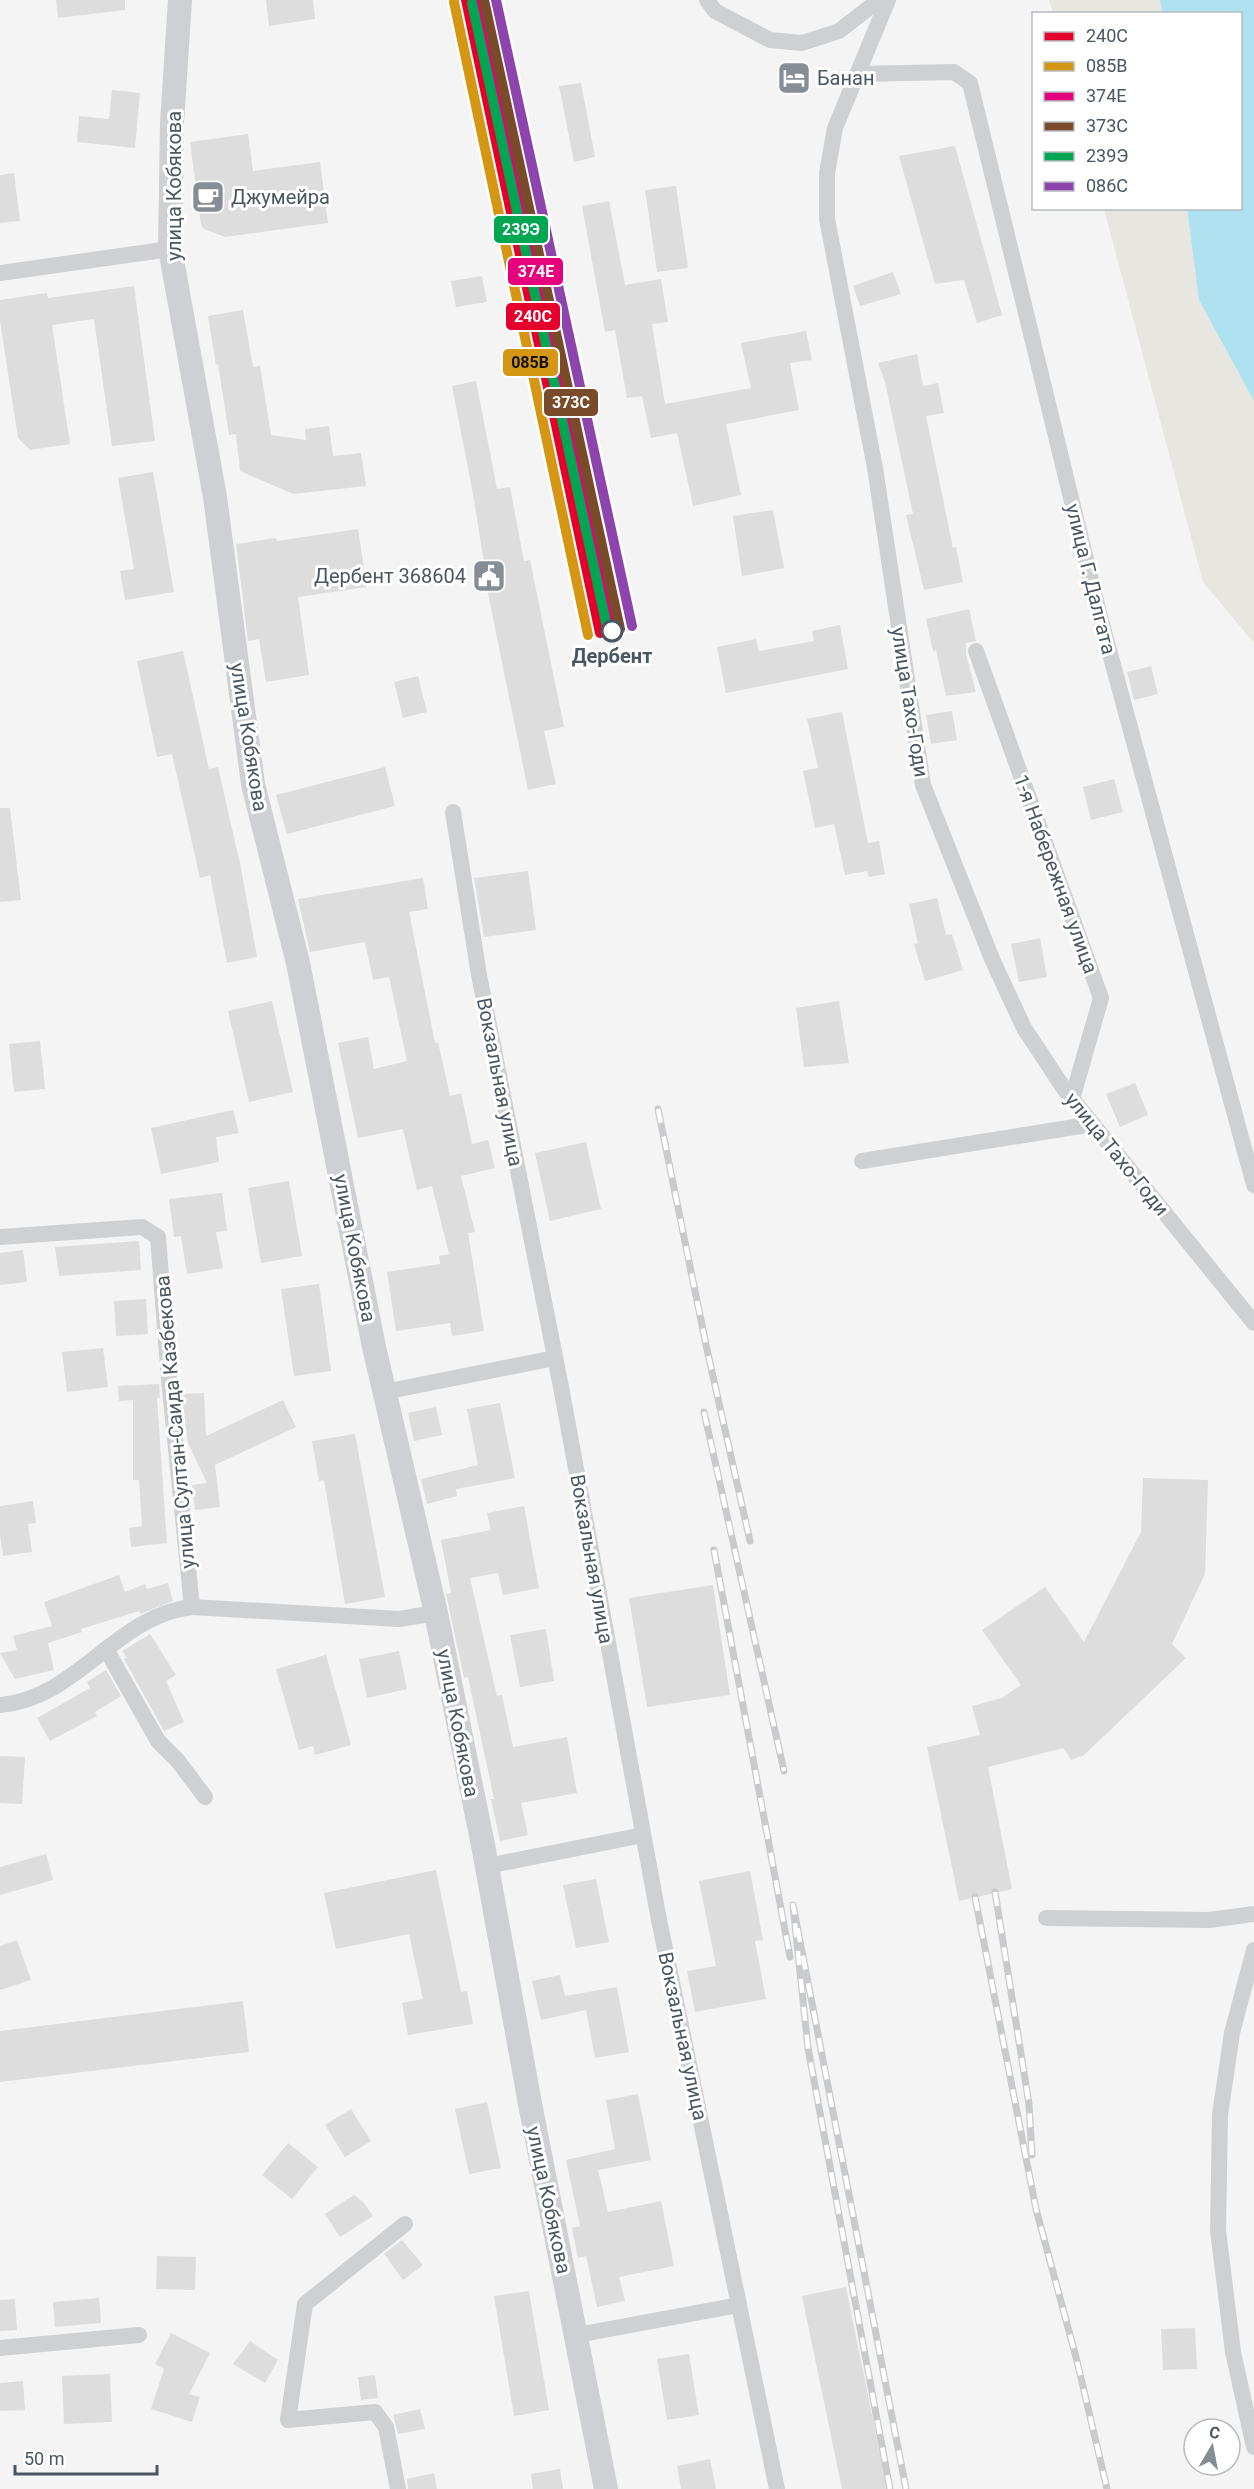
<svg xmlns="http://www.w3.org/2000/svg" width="1254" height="2489" viewBox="0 0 1254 2489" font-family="Roboto,sans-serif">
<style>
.sand{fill:#e7e6e1}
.water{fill:#aee2f0}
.building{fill:#ddddde}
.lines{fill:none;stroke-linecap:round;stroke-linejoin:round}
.street{stroke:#ced0d2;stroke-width:16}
.secondary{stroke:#ced0d4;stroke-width:24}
.rail-casing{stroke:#c9cacc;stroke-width:7}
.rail{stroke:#fff;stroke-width:4.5;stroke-dasharray:14;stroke-linecap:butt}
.rail-1-casing{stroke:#fff;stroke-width:15}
.rail-2-casing{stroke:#fff;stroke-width:15}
.rail-3-casing{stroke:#fff;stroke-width:15}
.rail-4-casing{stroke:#fff;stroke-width:15}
.rail-5-casing{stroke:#fff;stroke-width:15}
.rail-6-casing{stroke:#fff;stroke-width:15}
.rail-1{stroke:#e4002b;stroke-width:10}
.rail-2{stroke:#d49613;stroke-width:10}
.rail-3{stroke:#e5007d;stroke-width:10}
.rail-4{stroke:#7a4b2a;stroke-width:10}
.rail-5{stroke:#00a651;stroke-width:10}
.rail-6{stroke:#8e44ad;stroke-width:10}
.stop-dot{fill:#fff;stroke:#4a5661;stroke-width:3}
.labels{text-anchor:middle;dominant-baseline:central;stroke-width:6;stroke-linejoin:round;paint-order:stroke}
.poi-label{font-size:20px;fill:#4a5661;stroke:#fff;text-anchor:start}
.street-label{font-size:20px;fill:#4a5661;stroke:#fff}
.stop-label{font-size:20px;font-weight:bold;fill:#4a5661;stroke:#fff}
.line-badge{stroke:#fff;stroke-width:2}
.badge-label{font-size:16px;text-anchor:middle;font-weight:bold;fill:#fff}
.pale-badge-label{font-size:16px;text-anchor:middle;font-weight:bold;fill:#111}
</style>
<rect width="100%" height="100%" fill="#f4f4f4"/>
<!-- sand -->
<g class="sand">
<polygon points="1049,0 1160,0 1162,13 1053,13"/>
<polygon points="1104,209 1187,209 1199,300 1254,401 1254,643 1203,582"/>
</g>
<!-- water -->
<polygon class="water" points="1160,0 1254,0 1254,401 1199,300 1187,209 1240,208 1240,14 1162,13"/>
<!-- building -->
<g class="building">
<polygon points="56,0 125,0 125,10 58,18"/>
<polygon points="266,0 313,0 315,19 269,26"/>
<polygon points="581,83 595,157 574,162 559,86"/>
<polygon points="112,90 140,93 135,148 77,142 79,116 109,119"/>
<polygon points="248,134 253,171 320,162 328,223 225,237 204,229 201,225 190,142"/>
<polygon points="955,146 1002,315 977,323 964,280 935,284 899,156"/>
<polygon points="14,173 20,221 0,223 0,175"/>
<polygon points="676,186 688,268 657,272 645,190"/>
<polygon points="609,201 625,285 661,279 668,322 652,324 665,404 751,388 741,343 806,331 812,360 790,363 799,410 726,424 741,495 693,506 677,433 651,438 642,396 627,398 615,330 605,332 582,206"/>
<polygon points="893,272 901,294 860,306 853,286"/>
<polygon points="482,276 487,302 456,307 451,281"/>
<polygon points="134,286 155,441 112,446 94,319 52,325 70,444 30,450 18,438 0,321 0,300 47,293 48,298"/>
<polygon points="243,310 253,367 260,366 271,435 306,440 305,429 329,426 333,456 361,453 366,486 293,494 240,471 236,434 229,435 218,364 216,365 208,316"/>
<polygon points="917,354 923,386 938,383 944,413 926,416 953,548 956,547 963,582 924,590 906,515 913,514 885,382 878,363"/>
<polygon points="476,381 497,489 510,487 524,561 530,560 564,727 544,731 556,784 528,790 483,569 485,569 473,494 452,386"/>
<polygon points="153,472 174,592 125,600 120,571 134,569 118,478"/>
<polygon points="773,510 784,568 742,576 733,516"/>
<polygon points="358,529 367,587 298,597 309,675 266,682 259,639 248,641 236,544 276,538 277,541"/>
<polygon points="969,609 976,641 966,643 966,654 976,692 946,696 936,650 933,651 926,619"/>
<polygon points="840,625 848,669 726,693 717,647 756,639 759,651 814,641 812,631"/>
<polygon points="183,651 209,769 218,767 241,868 257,957 227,963 210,875 200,878 172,754 157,757 137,661"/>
<polygon points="1151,666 1158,694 1134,700 1127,672"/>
<polygon points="418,676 427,712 403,718 394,682"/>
<polygon points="952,711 957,740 931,744 926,715"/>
<polygon points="842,712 868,843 879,841 885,874 869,877 867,871 845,875 834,824 815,828 803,771 818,768 807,719"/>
<polygon points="385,767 395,806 287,834 276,795"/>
<polygon points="1114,779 1123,812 1091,820 1083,787"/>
<polygon points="0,808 10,808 21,900 0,902"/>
<polygon points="528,871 536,930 484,937 474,878"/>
<polygon points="423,878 428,909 409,912 435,1043 438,1042 450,1096 461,1093 472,1144 488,1140 495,1168 461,1176 475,1232 468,1233 484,1331 452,1336 450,1323 396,1331 387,1272 440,1264 439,1256 449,1254 432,1186 417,1190 403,1129 358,1138 338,1043 368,1037 374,1069 407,1061 389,977 373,980 365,942 310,952 298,899"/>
<polygon points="937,898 946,935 952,934 963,970 925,981 914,944 918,943 909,904"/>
<polygon points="1040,938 1047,977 1019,982 1011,944"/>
<polygon points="272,1001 293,1092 249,1102 228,1011"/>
<polygon points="839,1001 849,1063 804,1067 796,1008"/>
<polygon points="40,1041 45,1089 14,1092 9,1044"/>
<polygon points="1135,1083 1148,1115 1120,1127 1106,1094"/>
<polygon points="233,1110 239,1133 216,1137 219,1162 161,1174 151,1128"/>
<polygon points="586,1142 601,1209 550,1221 535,1153"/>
<polygon points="289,1181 302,1256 261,1263 248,1188"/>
<polygon points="222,1193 227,1231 216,1232 223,1268 187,1274 181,1236 174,1237 169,1199"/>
<polygon points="139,1241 141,1270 59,1276 55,1247"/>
<polygon points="23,1250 27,1282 0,1285 0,1253"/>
<polygon points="319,1284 331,1371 294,1376 281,1289"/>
<polygon points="146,1299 148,1334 116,1336 114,1301"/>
<polygon points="103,1348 108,1387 67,1392 62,1352"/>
<polygon points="159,1384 160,1398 157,1398 167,1543 131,1547 129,1528 142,1526 139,1480 133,1480 133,1400 119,1401 118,1386"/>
<polygon points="204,1393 206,1436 283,1400 296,1427 215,1465 220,1507 195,1510 192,1485 207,1483 188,1443 181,1394"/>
<polygon points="500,1403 515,1478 456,1489 457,1496 427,1504 421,1479 478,1465 467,1409"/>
<polygon points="436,1407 442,1435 414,1441 408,1413"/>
<polygon points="355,1434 385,1597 345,1604 324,1480 319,1481 312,1441"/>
<polygon points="1143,1478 1208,1480 1205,1574 1172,1644 1186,1658 1084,1755 1071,1760 1063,1748 988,1767 1012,1889 959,1901 927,1747 980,1735 972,1706 1002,1698 1021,1685 982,1630 1045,1587 1084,1642 1141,1532"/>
<polygon points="33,1501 36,1523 28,1524 32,1552 3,1556 0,1535 0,1506"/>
<polygon points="524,1506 539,1588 503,1595 498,1573 470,1578 497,1696 502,1695 513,1747 567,1737 577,1793 521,1803 528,1835 500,1841 491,1799 494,1799 468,1677 464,1678 446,1594 451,1593 441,1540 491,1530 487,1513"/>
<polygon points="119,1575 125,1592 145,1584 147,1589 168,1583 173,1601 140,1614 139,1611 81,1629 82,1632 48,1643 54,1670 15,1679 0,1653 17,1650 13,1636 52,1626 44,1602"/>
<polygon points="713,1585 730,1695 647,1707 629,1598"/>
<polygon points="546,1629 554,1681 520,1687 510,1635"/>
<polygon points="150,1634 176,1675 166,1681 184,1722 164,1731 124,1659 127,1658 122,1651"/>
<polygon points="399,1651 407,1689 367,1698 359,1659"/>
<polygon points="326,1655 351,1745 315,1755 313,1746 299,1750 276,1669"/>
<polygon points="106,1670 121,1696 95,1712 97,1716 50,1741 37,1718 90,1688 87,1682"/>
<polygon points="0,1756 25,1757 22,1804 0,1803"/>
<polygon points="46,1854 53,1880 0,1895 0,1867"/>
<polygon points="436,1870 461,1992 467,1991 473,2024 408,2035 402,2003 423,1999 409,1934 336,1949 324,1893"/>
<polygon points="750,1871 763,1940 755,1941 766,1999 695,2012 687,1971 716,1966 699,1881"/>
<polygon points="596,1879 609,1942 576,1948 563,1885"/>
<polygon points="17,1940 31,1980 0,1990 0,1946"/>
<polygon points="560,1975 565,1996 617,1987 629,2052 595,2058 586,2010 541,2020 532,1981"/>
<polygon points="243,2001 249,2052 0,2082 0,2031"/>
<polygon points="638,2094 651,2160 598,2170 608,2212 661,2201 674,2266 619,2277 625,2301 597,2307 586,2256 578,2258 572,2228 580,2226 566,2160 615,2149 606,2100"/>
<polygon points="487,2102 501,2168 469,2174 455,2109"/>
<polygon points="351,2109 371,2141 345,2157 325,2125"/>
<polygon points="288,2143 318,2167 292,2199 262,2175"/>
<polygon points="354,2195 363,2202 373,2216 340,2237 325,2214"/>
<polygon points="402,2240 423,2265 403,2280 384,2254"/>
<polygon points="157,2256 196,2257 195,2290 156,2289"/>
<polygon points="846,2287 887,2489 842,2489 802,2296"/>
<polygon points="529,2291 549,2410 514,2416 494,2296"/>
<polygon points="99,2298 101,2323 55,2327 53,2302"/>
<polygon points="15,2299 17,2330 0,2331 0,2300"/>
<polygon points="1195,2328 1197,2369 1163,2370 1161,2329"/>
<polygon points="171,2333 210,2353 189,2394 200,2397 192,2422 151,2409 164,2369 155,2364"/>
<polygon points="250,2341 278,2360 265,2383 233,2364"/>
<polygon points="689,2354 699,2415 667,2420 657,2359"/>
<polygon points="110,2374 112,2422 64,2424 62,2376"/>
<polygon points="375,2375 378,2398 361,2400 358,2377"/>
<polygon points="23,2381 25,2410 0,2411 0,2383"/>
<polygon points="420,2409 425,2429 398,2434 393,2415"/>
<polygon points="710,2459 716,2489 681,2489 677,2466"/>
<polygon points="560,2469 563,2489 533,2489 531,2474"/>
<polygon points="434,2473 437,2489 408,2489 407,2479"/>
</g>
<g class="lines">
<!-- street -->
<g class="street">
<polyline points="707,0 715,11 770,40 802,43 839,31 879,0"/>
<polyline points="888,0 835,128 827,173 827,219 875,468 923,785 992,959 1024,1028 1065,1090 1254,1323"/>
<polyline points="857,74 954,72 970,83 1099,613 1254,1185"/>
<polyline points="0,273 170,249"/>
<polyline points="976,651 1101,998 1072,1099"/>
<polyline points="453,812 479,975 561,1387 659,1920 739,2305 577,2335"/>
<polyline points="862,1161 1093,1124"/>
<polyline points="0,1237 142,1227 158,1237 169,1380 192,1607"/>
<polyline points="384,1392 555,1358"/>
<polyline points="106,1649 158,1741 178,1761 205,1797"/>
<path d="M0,1705c77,-6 116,-90 192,-98l207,12 37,-6"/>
<polyline points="487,1866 643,1835"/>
<polyline points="1046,1918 1209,1920 1254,1914"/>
<polyline points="1254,1950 1232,2033 1220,2115 1218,2230 1233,2352 1254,2447"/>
<polyline points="739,2305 777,2489"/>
<polyline points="0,2348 139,2335"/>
<polyline points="398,2489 386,2427 375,2412 288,2420 305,2304 405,2224"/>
</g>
<!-- secondary -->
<polyline class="secondary" points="180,0 172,123 170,249 215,497 253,784 298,963 374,1347 436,1613 483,1845 531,2109 606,2489"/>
<defs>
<g id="rail">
<polyline points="658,1109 706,1345 750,1541"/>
<polyline points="704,1412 784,1771"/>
<polyline points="714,1550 790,1957"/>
<polyline points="995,1892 1029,2104 1032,2155"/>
<polyline points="975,1897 1036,2209 1077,2361 1107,2489"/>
<polyline points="890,2489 808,2048 793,1905 906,2489"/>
</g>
</defs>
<!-- rail casing -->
<use href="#rail" class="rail-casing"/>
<!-- rail -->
<use href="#rail" class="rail"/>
<defs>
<polyline id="rail-1" points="466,0 600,633"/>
<polyline id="rail-2" points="454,2 588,635"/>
<polyline id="rail-3" points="478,0 612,631"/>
<polyline id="rail-4" points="484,0 620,629"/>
<polyline id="rail-5" points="472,3 608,632"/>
<polyline id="rail-6" points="496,0 632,626"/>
</defs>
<!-- rail-1 casing -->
<use href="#rail-1" class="rail-1-casing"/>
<!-- rail-2 casing -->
<use href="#rail-2" class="rail-2-casing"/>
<!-- rail-3 casing -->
<use href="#rail-3" class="rail-3-casing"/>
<!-- rail-4 casing -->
<use href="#rail-4" class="rail-4-casing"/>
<!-- rail-5 casing -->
<use href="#rail-5" class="rail-5-casing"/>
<!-- rail-6 casing -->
<use href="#rail-6" class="rail-6-casing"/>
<!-- rail-1 -->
<use href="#rail-1" class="rail-1"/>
<!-- rail-2 -->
<use href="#rail-2" class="rail-2"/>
<!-- rail-3 -->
<use href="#rail-3" class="rail-3"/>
<!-- rail-4 -->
<use href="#rail-4" class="rail-4"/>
<!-- rail-5 -->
<use href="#rail-5" class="rail-5"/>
<!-- rail-6 -->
<use href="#rail-6" class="rail-6"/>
</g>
<!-- icons -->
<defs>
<symbol id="hotel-square" viewBox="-11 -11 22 22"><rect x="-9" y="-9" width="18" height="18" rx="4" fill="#868d94" stroke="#fff"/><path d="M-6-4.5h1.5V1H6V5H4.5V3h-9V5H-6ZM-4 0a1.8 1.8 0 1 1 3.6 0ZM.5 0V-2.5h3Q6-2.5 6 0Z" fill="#fff"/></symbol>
<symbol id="cafe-square" viewBox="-11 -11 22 22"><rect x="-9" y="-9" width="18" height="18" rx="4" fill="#868d94" stroke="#fff"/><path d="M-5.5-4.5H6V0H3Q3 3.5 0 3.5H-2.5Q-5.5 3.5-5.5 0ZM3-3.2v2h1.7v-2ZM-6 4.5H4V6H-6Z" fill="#fff"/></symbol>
<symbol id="civic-square" viewBox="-11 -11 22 22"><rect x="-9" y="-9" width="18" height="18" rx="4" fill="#868d94" stroke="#fff"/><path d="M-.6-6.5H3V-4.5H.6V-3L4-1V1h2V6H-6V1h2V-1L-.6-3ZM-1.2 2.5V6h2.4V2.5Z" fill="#fff"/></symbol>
</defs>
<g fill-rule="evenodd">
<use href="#hotel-square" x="775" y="59" width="38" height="38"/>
<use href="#cafe-square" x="189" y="178" width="38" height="38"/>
<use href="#civic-square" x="470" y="557" width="38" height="38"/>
</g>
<!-- markers -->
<circle class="stop-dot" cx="612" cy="631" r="10"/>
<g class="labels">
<!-- poi labels -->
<g class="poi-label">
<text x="817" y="78">Банан</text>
<text x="231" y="197">Джумейра</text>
<text x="466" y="576" text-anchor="end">Дербент 368604</text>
</g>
<!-- street labels -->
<g class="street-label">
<text transform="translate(174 186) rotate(-90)">улица Кобякова</text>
<text transform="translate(1091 579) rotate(76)">улица Г. Далгата</text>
<text transform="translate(910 702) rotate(81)">улица Тахо-Годи</text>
<text transform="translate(249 737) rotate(81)">улица Кобякова</text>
<text transform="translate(1056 874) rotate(70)">1-я Набережная улица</text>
<text transform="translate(500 1082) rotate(79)">Вокзальная улица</text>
<text transform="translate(1117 1154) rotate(51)">улица Тахо-Годи</text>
<text transform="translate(355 1248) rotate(79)">улица Кобякова</text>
<text transform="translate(175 1422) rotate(-95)">улица Султан-Саида Казбекова</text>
<text transform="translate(592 1559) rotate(80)">Вокзальная улица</text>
<text transform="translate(458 1723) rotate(79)">улица Кобякова</text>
<text transform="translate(683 2036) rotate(78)">Вокзальная улица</text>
<text transform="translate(549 2200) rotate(78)">улица Кобякова</text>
</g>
<!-- stop labels -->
<g class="stop-label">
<text x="612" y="656">Дербент</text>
</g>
</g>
<g class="line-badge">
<rect x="493" y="215" width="56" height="29" rx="6" fill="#00a651"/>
<rect x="507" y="257" width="57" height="29" rx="6" fill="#e5007d"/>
<rect x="505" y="302" width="56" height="29" rx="6" fill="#e4002b"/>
<rect x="502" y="348" width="57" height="29" rx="6" fill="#d49613"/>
<rect x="543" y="388" width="56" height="29" rx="6" fill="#7a4b2a"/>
</g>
<g class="badge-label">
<text x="521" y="235">239Э</text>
<text x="536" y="277">374Е</text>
<text x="533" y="322">240С</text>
<text x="571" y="408">373C</text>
</g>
<g class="pale-badge-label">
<text x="530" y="368">085В</text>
</g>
<!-- legend -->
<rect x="1032" y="12" width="210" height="198" fill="#ffffff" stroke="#b7bbc0" stroke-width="1.5"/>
<rect x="1044" y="32" width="30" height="9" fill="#e4002b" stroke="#b7bbc0" stroke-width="1.5"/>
<text x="1086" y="42" font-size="18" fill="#4a5661">240С</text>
<rect x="1044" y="62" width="30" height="9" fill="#d49613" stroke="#b7bbc0" stroke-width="1.5"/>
<text x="1086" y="72" font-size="18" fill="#4a5661">085В</text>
<rect x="1044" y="92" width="30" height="9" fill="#e5007d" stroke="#b7bbc0" stroke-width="1.5"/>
<text x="1086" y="102" font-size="18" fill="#4a5661">374Е</text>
<rect x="1044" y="122" width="30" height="9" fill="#7a4b2a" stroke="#b7bbc0" stroke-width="1.5"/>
<text x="1086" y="132" font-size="18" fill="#4a5661">373C</text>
<rect x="1044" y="152" width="30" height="9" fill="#00a651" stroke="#b7bbc0" stroke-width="1.5"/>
<text x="1086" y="162" font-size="18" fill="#4a5661">239Э</text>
<rect x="1044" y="182" width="30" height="9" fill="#8e44ad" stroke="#b7bbc0" stroke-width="1.5"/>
<text x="1086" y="192" font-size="18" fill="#4a5661">086С</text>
<!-- north arrow -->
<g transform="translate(1212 2447) rotate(10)"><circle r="28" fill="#ffffff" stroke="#b7bbc0" stroke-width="1.5"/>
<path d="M0-4.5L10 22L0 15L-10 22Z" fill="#868d94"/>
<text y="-9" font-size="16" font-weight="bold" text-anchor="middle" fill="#4a5661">С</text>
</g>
<!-- scale -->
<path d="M15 2465v9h142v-9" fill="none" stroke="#4a5661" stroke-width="3"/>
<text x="24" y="2465" font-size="18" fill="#4a5661" stroke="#ffffff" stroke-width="4.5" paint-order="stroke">50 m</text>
</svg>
